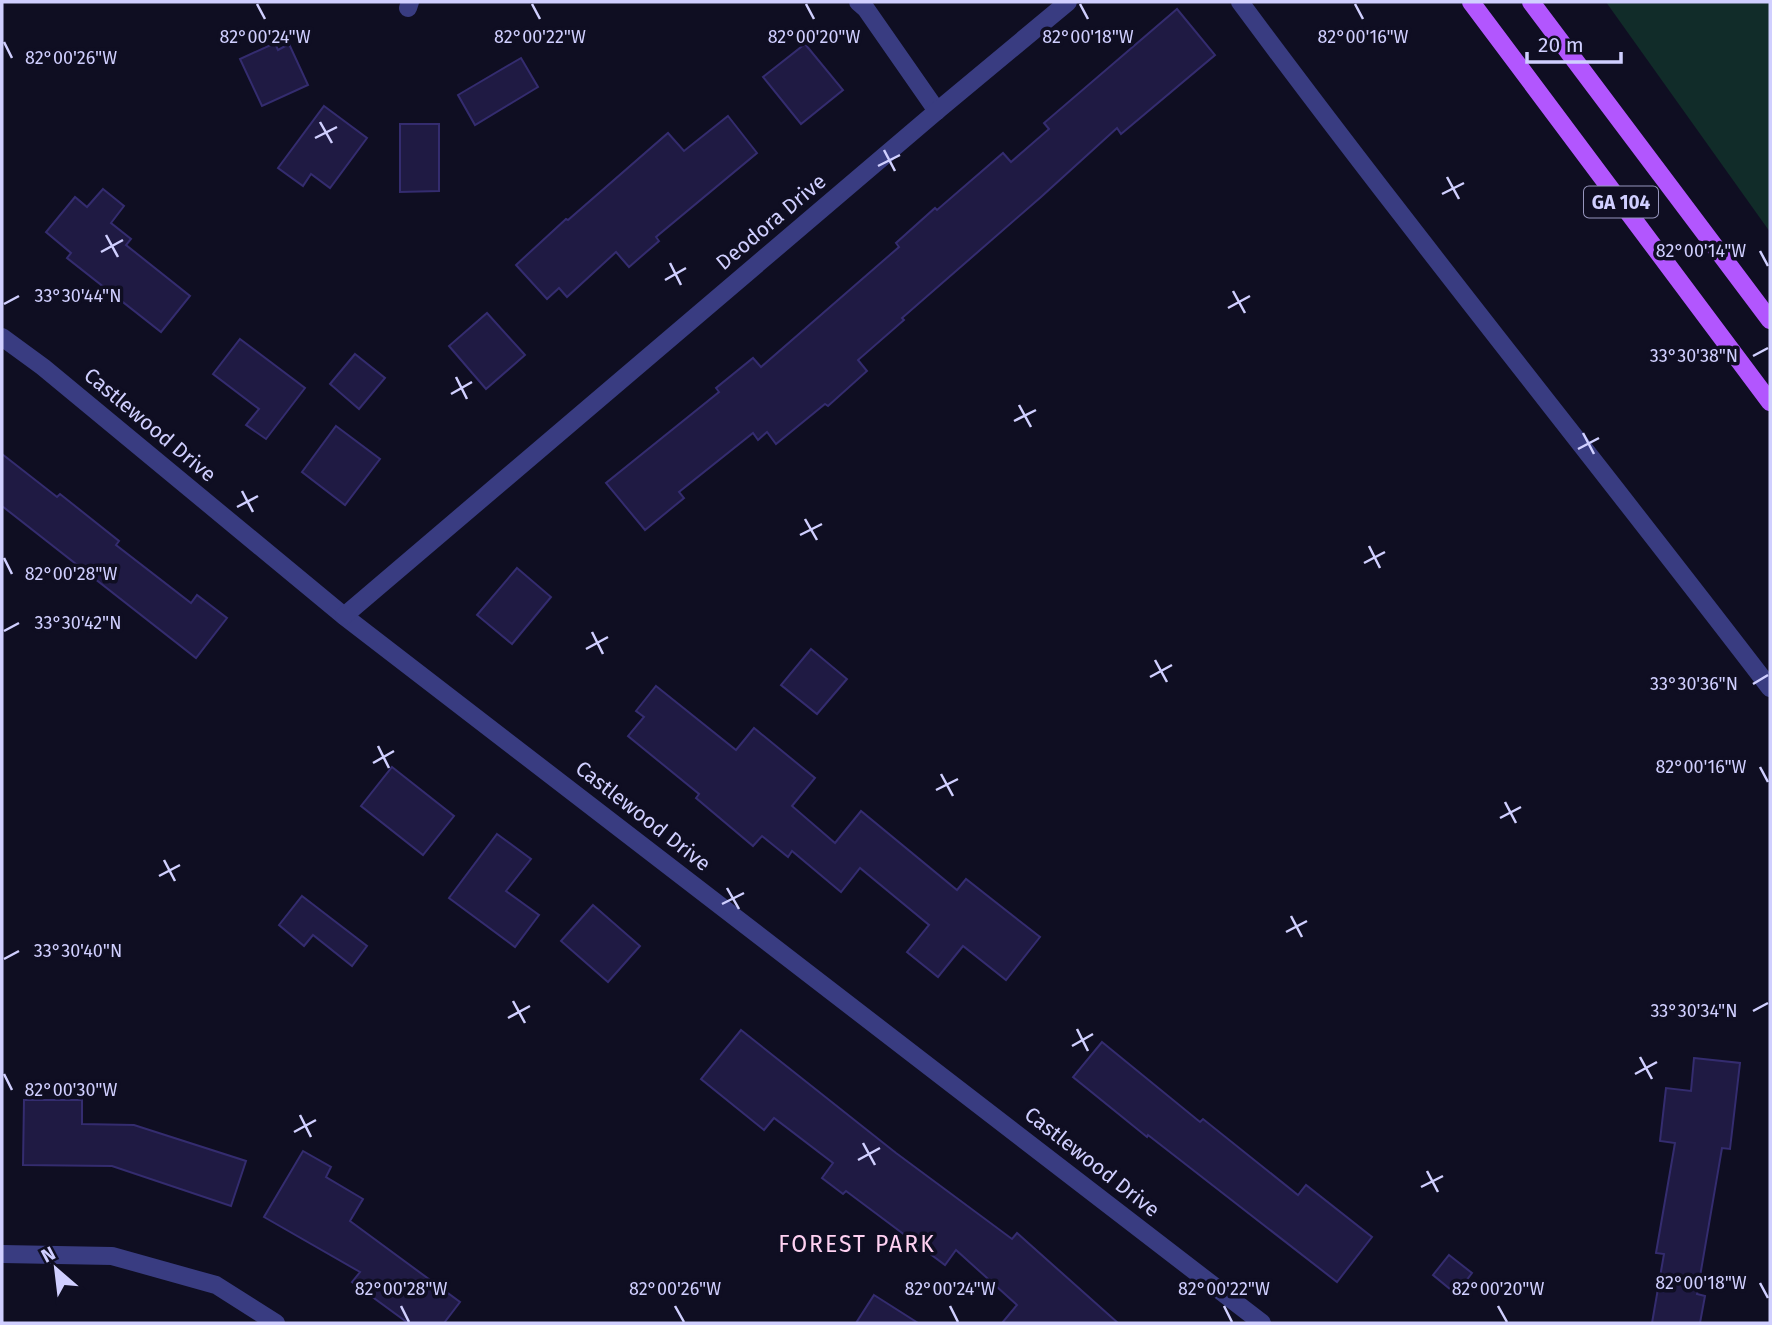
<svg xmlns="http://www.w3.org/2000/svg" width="1772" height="1325" viewBox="0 0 1772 1325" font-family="'Fira Sans',sans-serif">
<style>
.green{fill:#112c29}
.building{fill:#1f1a43;stroke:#342c6f;stroke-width:2}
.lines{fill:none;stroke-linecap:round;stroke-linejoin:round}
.lane{stroke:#393c81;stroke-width:18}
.street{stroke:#393c81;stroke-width:18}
.primary{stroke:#b256fe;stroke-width:18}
.ticks{fill:none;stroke:#d0cfff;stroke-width:2.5}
.labels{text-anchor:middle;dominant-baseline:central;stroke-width:7;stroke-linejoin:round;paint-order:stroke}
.shield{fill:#0f0e22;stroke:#9695bd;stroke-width:2}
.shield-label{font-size:19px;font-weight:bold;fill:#d0cfff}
.street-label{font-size:21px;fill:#d0cfff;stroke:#0f0e22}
.neighbourhood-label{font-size:23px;letter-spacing:2px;fill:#ffd1f2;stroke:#0f0e22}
.ticks-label{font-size:18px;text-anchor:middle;fill:#d0cfff;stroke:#0f0e22;stroke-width:7;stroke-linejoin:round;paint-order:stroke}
</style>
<rect width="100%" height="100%" fill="#0f0e22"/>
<!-- green -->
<polygon class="green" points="1606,2 1770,2 1770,232"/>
<!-- building -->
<g class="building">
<polygon points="1177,9 1215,55 1121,134 1117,128 1041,197 902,318 904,320 858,360 867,371 828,406 825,404 776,444 767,432 758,440 753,433 679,492 684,498 645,530 606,483 719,392 716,388 753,358 761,367 899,247 896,243 935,208 937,210 1003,153 1011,162 1049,129 1044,123"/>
<polygon points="275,43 278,50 289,44 308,85 262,106 240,59"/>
<polygon points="805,44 843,90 801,124 763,77"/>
<polygon points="521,58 538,87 475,125 458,95"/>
<polygon points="324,106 367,138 330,188 311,174 303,186 278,168"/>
<polygon points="728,116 757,153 656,237 659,241 629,267 616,252 567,297 559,288 547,299 516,265 566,219 568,220 668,133 684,151"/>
<polygon points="400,124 439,124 439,191 400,192"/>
<polygon points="103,189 124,206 111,223 131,239 126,245 190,296 161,332 67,258 71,253 46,232 75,197 87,207"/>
<polygon points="487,313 525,355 486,389 449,346"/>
<polygon points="240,339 305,388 266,439 246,425 259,409 213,374"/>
<polygon points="355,354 385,378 359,409 330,384"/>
<polygon points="336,426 380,459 345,505 302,472"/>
<polygon points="2,454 57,497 60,494 119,541 116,545 191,603 197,595 227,618 196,658 2,506"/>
<polygon points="517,568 551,597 512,644 477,615"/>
<polygon points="811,649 847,679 817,714 781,685"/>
<polygon points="656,686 736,750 754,728 815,778 792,806 835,843 861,811 957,890 966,879 1040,937 1006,980 963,946 938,977 907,952 929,925 860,868 841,892 792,851 788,857 762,836 753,846 696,798 699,794 628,736 644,717 636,711"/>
<polygon points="392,767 454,816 423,855 361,806"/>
<polygon points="497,834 531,859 506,891 539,915 515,947 449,898"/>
<polygon points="302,896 367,946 352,966 313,935 304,946 279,925"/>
<polygon points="593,905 640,946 608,982 561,941"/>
<polygon points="741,1030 896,1153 1012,1239 1017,1233 1118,1323 1002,1323 1017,1305 956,1250 945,1265 846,1191 843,1194 822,1178 833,1163 774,1118 764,1130 701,1079"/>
<polygon points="1102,1042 1200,1122 1203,1119 1298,1195 1306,1185 1372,1237 1337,1282 1148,1135 1147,1137 1073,1077"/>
<polygon points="1694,1058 1740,1063 1730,1149 1722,1148 1697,1294 1705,1296 1700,1323 1652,1323 1664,1254 1656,1253 1675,1143 1660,1141 1666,1088 1691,1091"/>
<polygon points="24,1100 82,1100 82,1124 134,1125 246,1161 231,1206 112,1166 23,1165"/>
<polygon points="303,1151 331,1167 326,1177 363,1199 350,1221 460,1302 444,1323 408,1323 352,1282 360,1272 264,1217"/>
<polygon points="1449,1255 1472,1273 1456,1294 1433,1275"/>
<polygon points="874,1295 918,1323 856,1323"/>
</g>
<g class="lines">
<!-- lane -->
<path class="lane" d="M1240,2c172,232 354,456 530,686"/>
<!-- street -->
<g class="street">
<polyline points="858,2 866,9 937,111"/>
<polyline points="408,8 410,2"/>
<polyline points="2,337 43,367 344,616 1262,1323"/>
<polyline points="344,616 937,111 1068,2"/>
<polyline points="2,1254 112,1256 216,1285 276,1323"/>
</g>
<!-- primary -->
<g class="primary">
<polyline points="1471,2 1770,402"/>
<polyline points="1531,2 1770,320"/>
</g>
</g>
<!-- ticks -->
<path class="ticks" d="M257,4l8,15M532,4l8,15M806,4l8,15M1080,4l8,15M1355,4l8,15M4,42l8,16M320,122l12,21M315,138l22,-11M884,150l11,21M878,166l22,-11M1447,177l12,22M1442,194l22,-11M106,235l12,22M1760,251l8,15M101,252l22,-12M670,263l11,22M665,280l21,-12M1233,291l12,22M4,304l15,-8M1228,308l22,-12M1753,356l15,-8M456,377l11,22M451,394l21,-12M1019,405l12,22M1014,421l22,-11M1583,433l11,21M1578,449l21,-11M242,491l11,21M237,507l21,-11M805,519l12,21M800,535l22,-11M1369,546l11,22M4,558l8,16M1364,563l21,-11M4,631l15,-8M592,632l11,22M586,649l22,-12M1155,660l12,22M1150,677l22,-12M1753,684l15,-9M378,746l11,22M373,763l21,-12M1760,767l8,15M941,774l12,22M936,790l22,-11M1505,802l11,21M1500,818l21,-11M164,860l11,21M159,876l21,-11M727,888l12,21M722,904l22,-11M1291,916l11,21M1286,932l21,-11M4,959l15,-8M513,1001l12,22M1753,1011l15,-8M508,1018l22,-12M1077,1029l11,22M1072,1046l21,-12M1640,1057l12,22M4,1074l8,16M1635,1074l22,-12M300,1115l11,22M294,1132l22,-12M863,1143l12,22M858,1160l22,-12M1427,1171l11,21M1421,1187l22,-11M1760,1283l8,15M401,1306l8,16M675,1306l9,16M950,1306l8,16M1224,1306l8,16M1498,1306l9,16"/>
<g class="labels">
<!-- shield labels -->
<rect class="shield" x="1584" y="186.5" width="74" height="31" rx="5"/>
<g class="shield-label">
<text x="1621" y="202">GA 104</text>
</g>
<!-- street labels -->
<g class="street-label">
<text transform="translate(771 222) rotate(-40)">Deodora Drive</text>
<text transform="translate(150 425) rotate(40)">Castlewood Drive</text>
<text transform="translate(643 816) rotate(38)">Castlewood Drive</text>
<text transform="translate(1092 1162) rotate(38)">Castlewood Drive</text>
</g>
<!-- neighbourhood labels -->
<g class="neighbourhood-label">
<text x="857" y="1244">FOREST PARK</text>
</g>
</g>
<g class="ticks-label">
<text x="265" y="43">82°00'24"W</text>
<text x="540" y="43">82°00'22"W</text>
<text x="814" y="43">82°00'20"W</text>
<text x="1088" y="43">82°00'18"W</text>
<text x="1363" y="43">82°00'16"W</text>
<text x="71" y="64">82°00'26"W</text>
<text x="1701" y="257">82°00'14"W</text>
<text x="78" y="302">33°30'44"N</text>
<text x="1694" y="362">33°30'38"N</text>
<text x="71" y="580">82°00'28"W</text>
<text x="78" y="629">33°30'42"N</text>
<text x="1694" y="690">33°30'36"N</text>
<text x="1701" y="773">82°00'16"W</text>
<text x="78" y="957">33°30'40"N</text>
<text x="1694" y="1017">33°30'34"N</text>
<text x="71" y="1096">82°00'30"W</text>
<text x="1701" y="1289">82°00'18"W</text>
<text x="401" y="1295">82°00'28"W</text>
<text x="675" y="1295">82°00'26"W</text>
<text x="950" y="1295">82°00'24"W</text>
<text x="1224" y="1295">82°00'22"W</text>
<text x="1498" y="1295">82°00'20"W</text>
</g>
<!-- border -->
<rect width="1772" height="1325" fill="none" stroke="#d0cfff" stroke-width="7"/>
<!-- north arrow -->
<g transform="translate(56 1269) rotate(332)" stroke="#0f0e22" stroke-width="5" paint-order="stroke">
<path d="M0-5L12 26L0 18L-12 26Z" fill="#d0cfff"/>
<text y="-10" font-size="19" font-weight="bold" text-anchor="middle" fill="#d0cfff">N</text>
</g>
<!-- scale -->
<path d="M1527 52v10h94v-10" fill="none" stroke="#d0cfff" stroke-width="3.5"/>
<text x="1538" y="52" font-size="21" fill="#d0cfff" stroke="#0f0e22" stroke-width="5" paint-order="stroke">20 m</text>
</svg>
